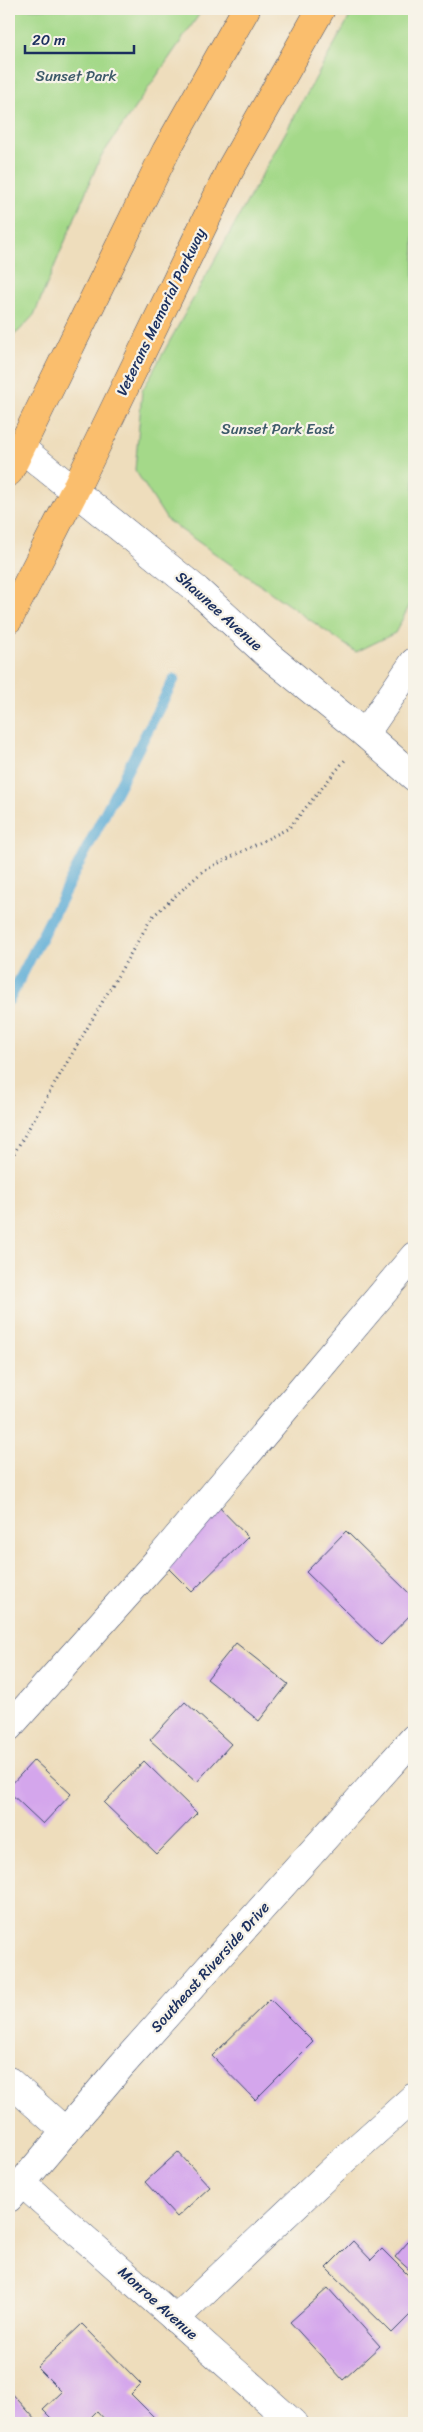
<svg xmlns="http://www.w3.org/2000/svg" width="423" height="2432" viewBox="0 0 423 2432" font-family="Sriracha,sans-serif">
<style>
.green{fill:#a4d989;stroke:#608474}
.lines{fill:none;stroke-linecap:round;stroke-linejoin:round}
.stream{stroke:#5cacd6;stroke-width:11}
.building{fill:#d4a6ec}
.minor-casing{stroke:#3b496c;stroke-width:29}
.highway-casing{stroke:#3b496c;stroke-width:29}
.path{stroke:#3b496c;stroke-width:3;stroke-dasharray:1 4;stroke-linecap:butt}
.minor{stroke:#fff;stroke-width:28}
.highway{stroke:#fabe6d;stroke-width:28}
.labels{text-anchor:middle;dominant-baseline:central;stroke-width:4.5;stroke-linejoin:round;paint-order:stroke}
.park-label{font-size:15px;fill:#3d5a69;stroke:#f7f3e8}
.street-label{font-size:15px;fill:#1b2f5e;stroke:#f7f3e8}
</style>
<rect width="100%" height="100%" fill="#f7f3e8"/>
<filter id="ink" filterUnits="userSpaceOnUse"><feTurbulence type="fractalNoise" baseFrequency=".02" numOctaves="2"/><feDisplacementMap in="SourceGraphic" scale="10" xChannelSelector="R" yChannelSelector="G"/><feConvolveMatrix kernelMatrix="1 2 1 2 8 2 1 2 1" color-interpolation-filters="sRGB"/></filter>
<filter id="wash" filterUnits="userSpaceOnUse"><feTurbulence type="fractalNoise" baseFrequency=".0096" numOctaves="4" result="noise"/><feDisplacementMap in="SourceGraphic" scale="20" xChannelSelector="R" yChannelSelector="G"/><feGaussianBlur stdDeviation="1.12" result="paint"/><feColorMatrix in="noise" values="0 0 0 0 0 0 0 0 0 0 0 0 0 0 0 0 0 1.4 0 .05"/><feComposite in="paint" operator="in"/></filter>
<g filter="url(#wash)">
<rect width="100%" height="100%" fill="#eeddbc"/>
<!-- green -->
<g class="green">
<polygon points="9,9 203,9 100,158 34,315 18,332 9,336"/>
<polygon points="354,9 414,9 414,597 395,633 356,652 167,520 135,470 142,391"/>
</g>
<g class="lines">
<!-- stream -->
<polyline class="stream" points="9,1000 174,679"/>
</g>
<g id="blocks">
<!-- building -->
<g class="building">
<polygon points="217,1505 248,1537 192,1592 161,1561"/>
<polygon points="346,1531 414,1598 414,1611 381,1645 306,1572"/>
<polygon points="236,1643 288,1684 259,1721 207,1679"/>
<polygon points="185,1702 231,1744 197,1782 150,1740"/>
<polygon points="34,1760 71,1794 43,1824 9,1792 9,1787"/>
<polygon points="144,1761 197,1813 157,1854 104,1803"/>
<polygon points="270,1999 313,2042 255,2100 212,2056"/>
<polygon points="178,2152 210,2187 177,2217 145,2182"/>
<polygon points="414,2235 414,2274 395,2257"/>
<polygon points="353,2241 371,2260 382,2249 414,2281 414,2311 392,2333 326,2268"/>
<polygon points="328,2288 380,2346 343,2380 290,2322"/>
<polygon points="82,2324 141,2384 131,2394 158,2421 155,2423 108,2423 97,2411 85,2423 56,2423 43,2410 62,2392 37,2367"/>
<polygon points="9,2390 37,2421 34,2423 9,2423"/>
</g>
</g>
</g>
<g filter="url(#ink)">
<use href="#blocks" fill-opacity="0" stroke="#3b496c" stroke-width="1"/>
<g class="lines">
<defs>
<g id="minor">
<polyline points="21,448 197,590 269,656 365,734 414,777"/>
<polyline points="365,734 414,662"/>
<polyline points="9,1727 158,1560 414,1256"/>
<polyline points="9,2081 66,2132"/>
<polyline points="22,2183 293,2423"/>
<polyline points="9,2198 121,2066 414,1738"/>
<polyline points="175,2319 337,2166 414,2097"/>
</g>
<g id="highway">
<polyline points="9,472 166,151 246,9"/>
<polyline points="9,619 75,490 231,168 321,9"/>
</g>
</defs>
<!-- minor casing -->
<use href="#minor" class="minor-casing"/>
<!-- highway casing -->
<use href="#highway" class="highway-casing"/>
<!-- path -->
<polyline class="path" points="9,1162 152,917 203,871 289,828 345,760"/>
<!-- minor -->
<use href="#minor" class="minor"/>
<!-- highway -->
<use href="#highway" class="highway"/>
</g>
</g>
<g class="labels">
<!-- park labels -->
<g class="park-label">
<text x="76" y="76">Sunset Park</text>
<text x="278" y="429">Sunset Park East</text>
</g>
<!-- street labels -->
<g class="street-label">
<text transform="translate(161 312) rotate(-64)">Veterans Memorial Parkway</text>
<text transform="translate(219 611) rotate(42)">Shawnee Avenue</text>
<text transform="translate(210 1967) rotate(-48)">Southeast Riverside Drive</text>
<text transform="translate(158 2303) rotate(42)">Monroe Avenue</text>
</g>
</g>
<!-- margin -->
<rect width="423" height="2432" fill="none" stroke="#f7f3e8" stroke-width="30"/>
<!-- scale -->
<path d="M25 45v8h109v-8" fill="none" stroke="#1b2f5e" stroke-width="2.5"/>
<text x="32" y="45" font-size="15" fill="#1b2f5e" stroke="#f7f3e8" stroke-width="4" paint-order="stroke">20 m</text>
</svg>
